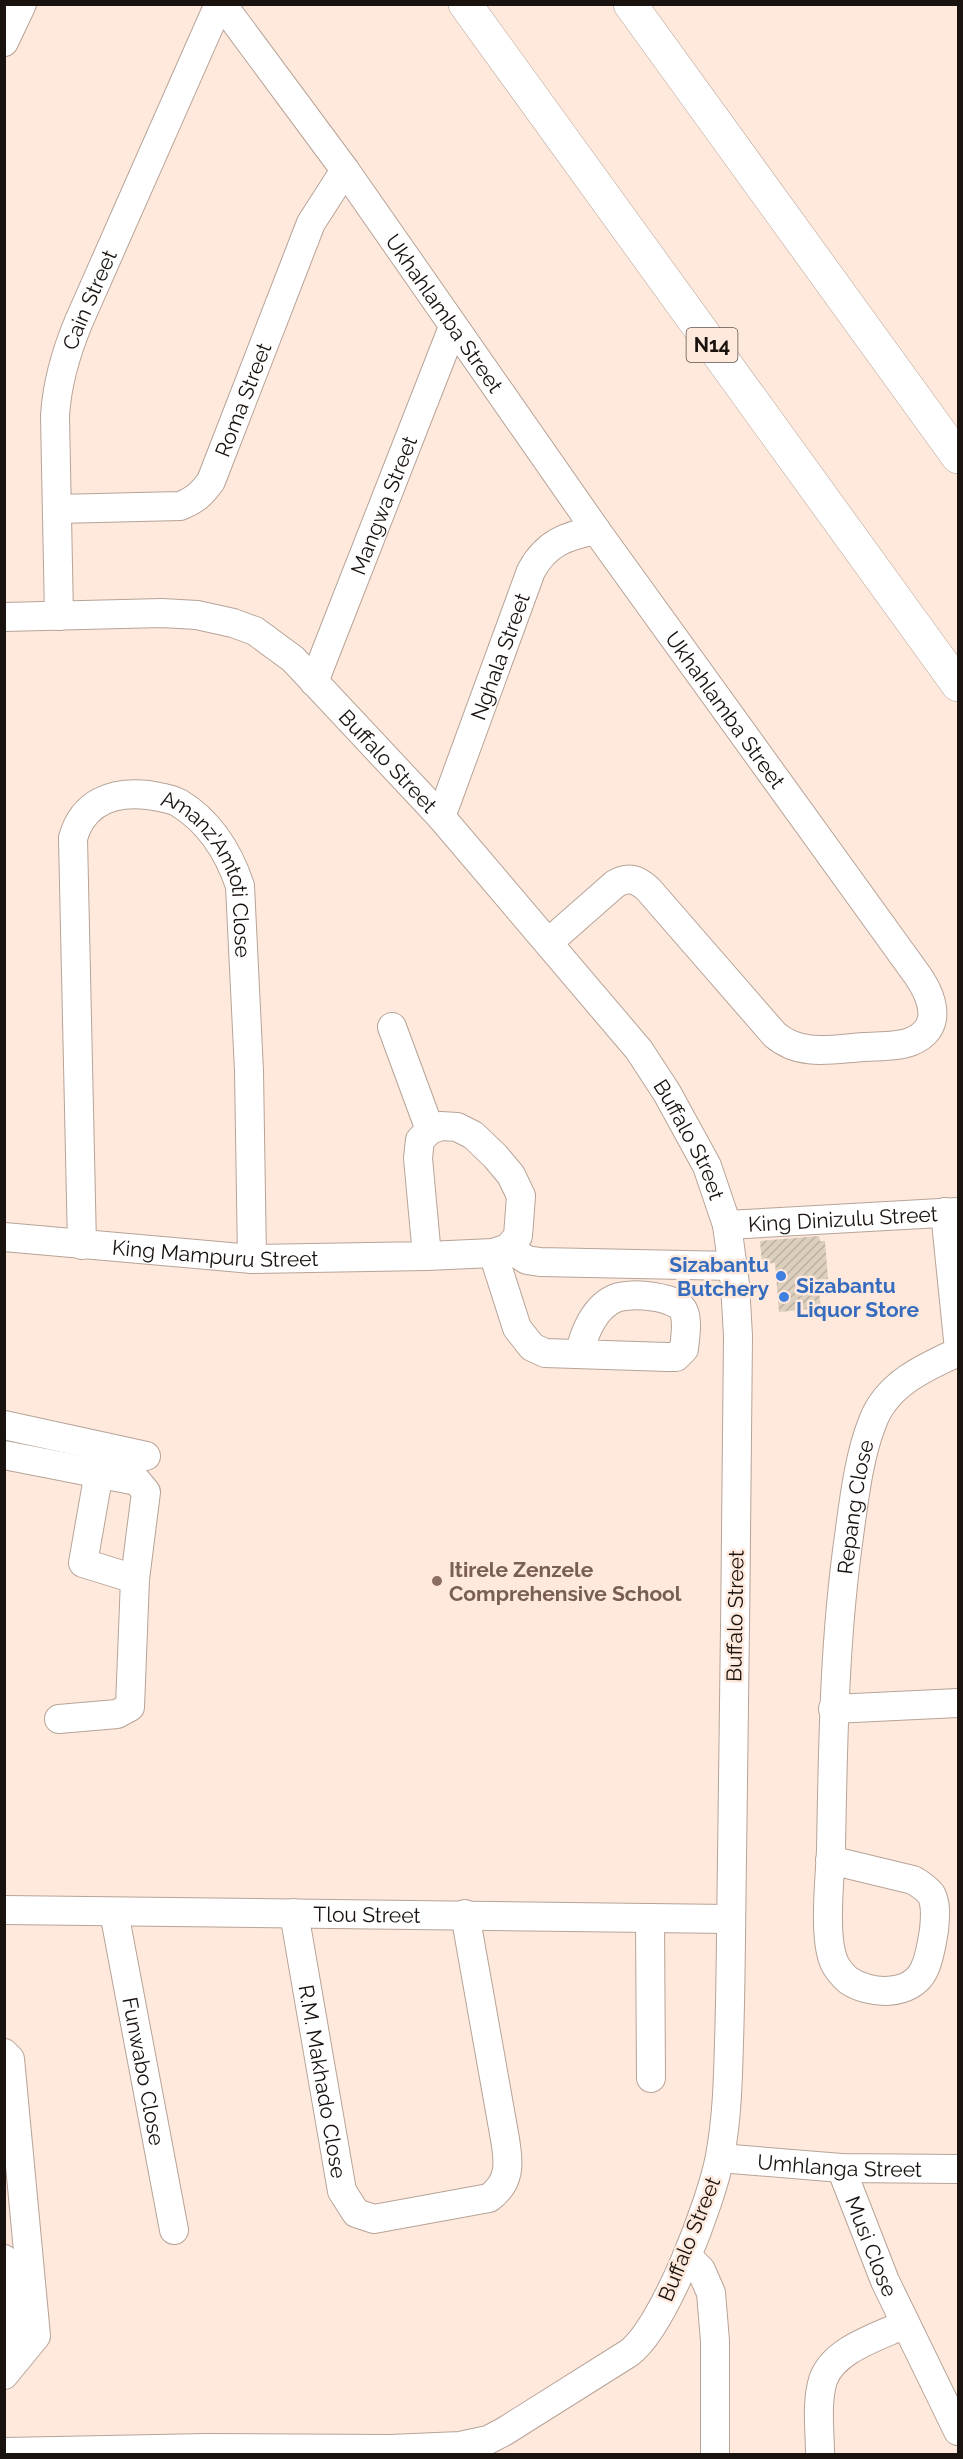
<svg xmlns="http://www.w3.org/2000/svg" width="963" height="2459" viewBox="0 0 963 2459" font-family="Raleway,sans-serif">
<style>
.building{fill:url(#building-hatch)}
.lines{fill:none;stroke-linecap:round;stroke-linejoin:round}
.minor-casing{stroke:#b7a398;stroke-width:30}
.highway-casing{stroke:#b7a398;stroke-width:34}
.minor{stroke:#fff;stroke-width:28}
.highway{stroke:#fff;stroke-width:33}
.shop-dot{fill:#3f7fe0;stroke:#fee9dc;stroke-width:2}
.education-dot{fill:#8d6e63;stroke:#fee9dc;stroke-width:2}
.labels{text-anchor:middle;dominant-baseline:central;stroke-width:5;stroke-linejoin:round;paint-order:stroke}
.shield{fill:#fee9dc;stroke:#5e524c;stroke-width:1.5}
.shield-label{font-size:20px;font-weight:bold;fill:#19120e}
.street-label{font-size:21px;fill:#19120e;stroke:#fee9dc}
.shop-label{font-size:21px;font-weight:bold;fill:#366cbe;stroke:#fee9dc;text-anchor:end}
.education-label{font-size:21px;font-weight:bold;fill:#785e54;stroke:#fee9dc;text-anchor:start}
</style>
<defs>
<pattern id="building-hatch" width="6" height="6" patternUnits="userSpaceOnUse" patternTransform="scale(1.5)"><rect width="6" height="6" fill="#dccfbd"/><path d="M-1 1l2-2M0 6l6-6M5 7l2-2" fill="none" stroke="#bcb1a1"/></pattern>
</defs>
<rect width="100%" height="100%" fill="#fee9dc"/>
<!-- building -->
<polygon class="building" points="819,1236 820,1241 825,1241 828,1279 818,1280 821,1308 779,1312 775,1263 762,1264 760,1241"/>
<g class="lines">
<defs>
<g id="minor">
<path id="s1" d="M222,4l123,166 251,360 322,446c15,22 26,53 -8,66 -13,5 -32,4 -46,5 -32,2 -63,10 -89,-12l-127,-146c-11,-10 -20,-13 -33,-5l-66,58"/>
<polyline points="4,42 22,4"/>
<path id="s2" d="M58,509l122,-3c15,-6 22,-12 31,-25l100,-258 34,-53"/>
<path id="s3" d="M59,616l-4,-200c2,-33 11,-64 24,-95l140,-317"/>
<path id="s4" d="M4,617l158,-4 35,2 36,8 22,8 38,28 148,158 198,233 28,43 40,73 20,59 8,59 3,52c-1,174 -4,349 -6,523 -1,61 -1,122 -3,183 -1,38 -2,76 -9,114 -8,45 -56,171 -91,197l-124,78 -17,9 -28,6 -70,3 -183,-1 -203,4"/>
<path id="s5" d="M314,682l139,-355"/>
<path id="s6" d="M441,817l90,-246c15,-28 35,-35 65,-41"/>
<polyline points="392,1027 430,1130"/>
<polyline points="945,1212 958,1340"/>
<path id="s7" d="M727,1225l231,-13"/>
<path id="s8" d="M4,1237l248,22 175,-3 66,-3 15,-5 10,-12 3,-40 -10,-21 -16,-19 -22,-21 -16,-8 -16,-1 -11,4 -10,10 -2,18 9,98"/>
<path id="s9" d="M82,1245l-9,-407c10,-36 40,-47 75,-43 10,2 22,3 31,8 31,19 50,50 61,83l9,185 3,188"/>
<polyline points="508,1248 527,1260 540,1262 733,1266"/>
<path d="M493,1253l24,75 15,19 13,6 122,4h9l8,-8c1,-11 4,-27 0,-37 -5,-16 -54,-20 -68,-14 -21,8 -33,36 -36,56"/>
<polyline points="4,1425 146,1456"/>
<polyline points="4,1455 137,1481 146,1492 135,1579 130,1707 117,1714 59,1719"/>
<polyline points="99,1472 83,1563 135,1579"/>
<polyline points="833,1709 958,1703"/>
<path id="s10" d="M830,1860l83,20c7,4 13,8 18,14 6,11 4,24 3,36 -2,12 -4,28 -10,40 -13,27 -55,25 -76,10 -5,-4 -12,-13 -14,-18 -11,-26 -4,-84 -3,-113 2,-106 3,-207 18,-313 5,-36 10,-81 24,-115 14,-37 52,-54 85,-69"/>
<path id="s11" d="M4,1910c243,3 485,5 727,9"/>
<path id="s12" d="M114,1912l60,318"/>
<path id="s13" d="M294,1913l48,278 14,22 18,6 115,-21c22,-16 20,-35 16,-59l-40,-225"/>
<polyline points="650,1918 651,2078"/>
<polyline points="4,2053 10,2059 36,2336 4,2375"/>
<path id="s14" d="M720,2158l121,10 117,1"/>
<path id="s15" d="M841,2168l44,113 73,150"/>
<polyline points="687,2256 701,2270 711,2293 715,2341 715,2454"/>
<polyline points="4,2259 12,2336 4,2348"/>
<path d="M820,2454c0,-23 -4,-51 3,-74 11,-31 55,-43 82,-56"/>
</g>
<g id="highway">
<polyline points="465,4 958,685"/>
<polyline points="630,4 958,457"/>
</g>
</defs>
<!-- minor casing -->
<use href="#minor" class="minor-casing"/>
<!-- highway casing -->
<use href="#highway" class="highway-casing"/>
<!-- minor -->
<use href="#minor" class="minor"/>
<!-- highway -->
<use href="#highway" class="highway"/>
</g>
<!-- markers -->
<g class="shop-dot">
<circle cx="781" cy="1276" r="6"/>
<circle cx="784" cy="1297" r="6"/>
</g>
<circle class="education-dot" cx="437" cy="1581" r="6"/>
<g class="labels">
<!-- shield labels -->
<rect class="shield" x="686.5" y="328" width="51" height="34" rx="4.5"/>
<g class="shield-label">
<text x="712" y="345">N14</text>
</g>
<!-- street labels -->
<g class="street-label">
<text stroke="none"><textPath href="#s3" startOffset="322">Cain Street</textPath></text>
<text stroke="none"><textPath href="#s1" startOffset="381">Ukhahlamba Street</textPath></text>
<text stroke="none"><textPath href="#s2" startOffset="250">Roma Street</textPath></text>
<text stroke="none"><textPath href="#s5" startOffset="190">Mangwa Street</textPath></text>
<text stroke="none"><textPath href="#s6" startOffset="171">Nghala Street</textPath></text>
<text stroke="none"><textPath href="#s1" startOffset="867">Ukhahlamba Street</textPath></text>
<text stroke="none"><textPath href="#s4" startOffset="440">Buffalo Street</textPath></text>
<text stroke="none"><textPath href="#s9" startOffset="614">Amanz'Amtoti Close</textPath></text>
<text stroke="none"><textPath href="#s4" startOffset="926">Buffalo Street</textPath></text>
<text stroke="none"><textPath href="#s7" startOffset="116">King Dinizulu Street</textPath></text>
<text stroke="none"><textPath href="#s8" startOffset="212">King Mampuru Street</textPath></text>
<text stroke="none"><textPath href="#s10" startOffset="752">Repang Close</textPath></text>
<text transform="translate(735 1616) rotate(-89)">Buffalo Street</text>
<text stroke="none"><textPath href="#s11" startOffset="363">Tlou Street</textPath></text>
<text stroke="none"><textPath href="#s12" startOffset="162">Funwabo Close</textPath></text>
<text stroke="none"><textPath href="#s13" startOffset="171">R.M. Makhado Close</textPath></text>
<text stroke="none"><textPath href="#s14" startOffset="120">Umhlanga Street</textPath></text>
<text transform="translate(689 2239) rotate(-68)">Buffalo Street</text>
<text stroke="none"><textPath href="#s15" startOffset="84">Musi Close</textPath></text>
</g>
<!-- shop labels -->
<g class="shop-label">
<text x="769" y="1264">Sizabantu<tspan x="769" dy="24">Butchery</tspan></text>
<text x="796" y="1285" text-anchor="start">Sizabantu<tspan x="796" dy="24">Liquor Store</tspan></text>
</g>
<!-- education labels -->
<g class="education-label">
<text x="449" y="1569">Itirele Zenzele<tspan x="449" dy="24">Comprehensive School</tspan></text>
</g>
</g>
<!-- border -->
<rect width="963" height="2459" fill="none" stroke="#19120e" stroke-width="12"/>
</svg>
